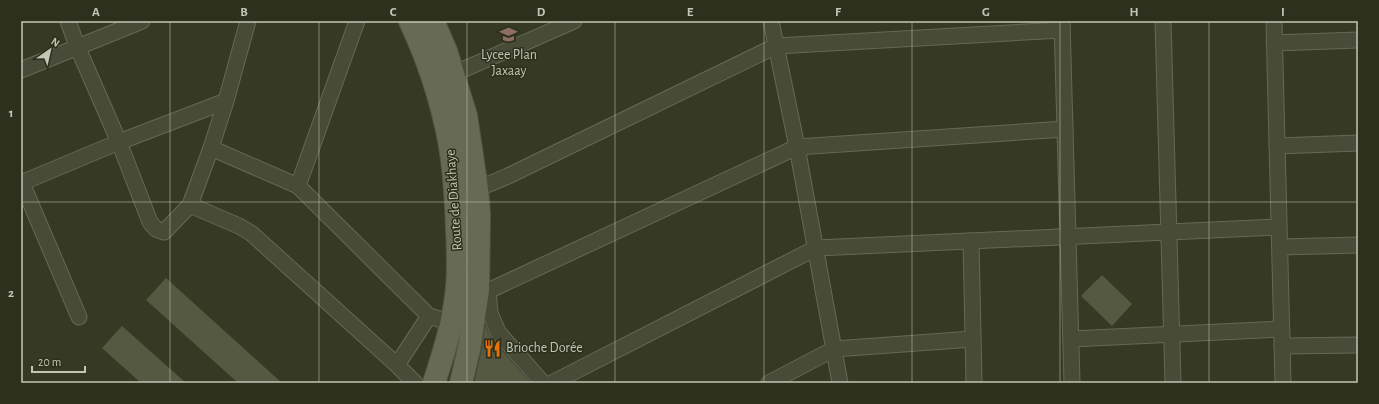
<svg xmlns="http://www.w3.org/2000/svg" width="1379" height="404" viewBox="0 0 1379 404" font-family="'Alegreya Sans',sans-serif">
<style>
.building{fill:#555941}
.lines{fill:none;stroke-linecap:round;stroke-linejoin:round}
.minor-casing{stroke:#656956;stroke-width:17}
.primary-casing{stroke:#535744;stroke-width:24}
.minor{stroke:#474b38;stroke-width:15}
.primary{stroke:#676b56;stroke-width:22}
.grid{fill:none;stroke:#c2c6b4;stroke-width:1;stroke-opacity:0.55}
.labels{text-anchor:middle;dominant-baseline:central;stroke-width:3;stroke-linejoin:round;paint-order:stroke}
.poi-label{font-size:14px;fill:#c2c6b4;stroke:#2c301d}
.street-label{font-size:14px;fill:#c2c6b4;stroke:#2c301d}
.neatline{fill:none;stroke:#c2c6b4;stroke-width:1.5}
.grid-label{font-size:13px;text-anchor:middle;font-weight:bold;fill:#c2c6b4}
</style>
<rect width="100%" height="100%" fill="#363a25"/>
<!-- building -->
<g class="building">
<polygon points="1102,275 1132,304 1112,326 1081,296"/>
<polygon points="166,278 282,383 238,383 146,300"/>
<polygon points="485,325 491,338 531,383 474,383 481,352"/>
<polygon points="122,326 186,383 141,383 102,348"/>
</g>
<g class="lines">
<defs>
<g id="minor">
<polyline points="68,21 77,46 119,142 150,222 156,229 164,232 190,205 211,148 226,101 248,21"/>
<polyline points="771,21 797,147 840,383"/>
<polyline points="1062,21 1072,383"/>
<polyline points="1163,21 1173,383"/>
<polyline points="1274,21 1283,383"/>
<polyline points="1274,43 1358,40"/>
<polyline points="21,70 142,21"/>
<polyline points="453,74 574,21"/>
<polyline points="1277,146 1358,143"/>
<polyline points="211,148 298,186 429,316 452,323"/>
<polyline points="21,183 119,142 226,101"/>
<polyline points="22,183 79,317"/>
<polyline points="298,186 357,21"/>
<polyline points="477,189 508,176 776,46 1062,30"/>
<polyline points="190,205 239,226 251,233 397,365 415,383"/>
<polyline points="971,241 974,383"/>
<polyline points="1280,247 1358,245"/>
<polyline points="478,290 488,291 797,147 1065,129"/>
<polyline points="488,291 490,313 498,332 543,383"/>
<polyline points="1071,339 1282,329"/>
<polyline points="1282,346 1358,345"/>
<polyline points="397,365 429,316"/>
<polyline points="552,383 816,248 1279,227"/>
<polyline points="769,383 834,349 973,339"/>
</g>
<g id="primary">
<path d="M410,21c18,38 31,78 39,119 5,28 7,58 8,88 1,20 2,40 0,60 -3,33 -13,64 -23,95"/>
<polyline points="433,21 446,51 466,116 477,189 479,214 478,290 469,349 461,383"/>
</g>
</defs>
<!-- minor casing -->
<use href="#minor" class="minor-casing"/>
<!-- primary casing -->
<use href="#primary" class="primary-casing"/>
<!-- minor -->
<use href="#minor" class="minor"/>
<!-- primary -->
<use href="#primary" class="primary"/>
</g>
<!-- grid -->
<path class="grid" d="M170,21v362M319,21v362M467,21v362M615,21v362M764,21v362M912,21v362M1060,21v362M1209,21v362M21,202h1337"/>
<!-- icons -->
<defs>
<symbol id="school-bare" viewBox="-9 -9 18 18"><path d="M0-5L7-2L0 1L-7-2ZM-4 1L0 2.5L4 1V4Q0 6-4 4Z" fill="#8d6e63" stroke="#2c301d" stroke-width="2.5" paint-order="stroke"/></symbol>
<symbol id="restaurant-bare" viewBox="-9 -9 18 18"><path d="M-5-6h1v4h1v-4h1v4h1v-4h1v5L-1.5 .5V6h-2V.5L-5-1ZM5-6V6H3V1.5H1.5Q1.5-4 5-6Z" fill="#e8710a" stroke="#2c301d" stroke-width="2.5" paint-order="stroke"/></symbol>
</defs>
<g fill-rule="evenodd">
<use href="#school-bare" x="496" y="22" width="25" height="25"/>
<use href="#restaurant-bare" x="480" y="336" width="25" height="25"/>
</g>
<g class="labels">
<!-- poi labels -->
<g class="poi-label">
<text x="509" y="55">Lycee Plan<tspan x="509" dy="16">Jaxaay</tspan></text>
<text x="506" y="348" text-anchor="start">Brioche Dorée</text>
</g>
<!-- street labels -->
<g class="street-label">
<text transform="translate(454 200) rotate(-94)">Route de Diakhaye</text>
</g>
</g>
<!-- border -->
<rect width="1379" height="404" fill="none" stroke="#2c301d" stroke-width="44"/>
<!-- north arrow -->
<g transform="translate(50 50) rotate(34)" stroke="#2c301d" stroke-width="3" paint-order="stroke">
<path d="M0-3L7 15L0 10L-7 15Z" fill="#c2c6b4"/>
<text y="-6" font-size="11" font-weight="bold" text-anchor="middle" fill="#c2c6b4">N</text>
</g>
<!-- scale -->
<path d="M32 366v6h53v-6" fill="none" stroke="#c2c6b4" stroke-width="2"/>
<text x="38" y="366" font-size="12" fill="#c2c6b4" stroke="#2c301d" stroke-width="3" paint-order="stroke">20 m</text>
<rect x="22" y="22" width="1335" height="360" class="neatline"/>
<g class="grid-label">
<text x="96" y="16">A</text>
<text x="244" y="16">B</text>
<text x="393" y="16">C</text>
<text x="541" y="16">D</text>
<text x="690" y="16">E</text>
<text x="838" y="16">F</text>
<text x="986" y="16">G</text>
<text x="1134" y="16">H</text>
<text x="1283" y="16">I</text>
<text x="11" y="117">1</text>
<text x="11" y="297">2</text>
</g>
</svg>
